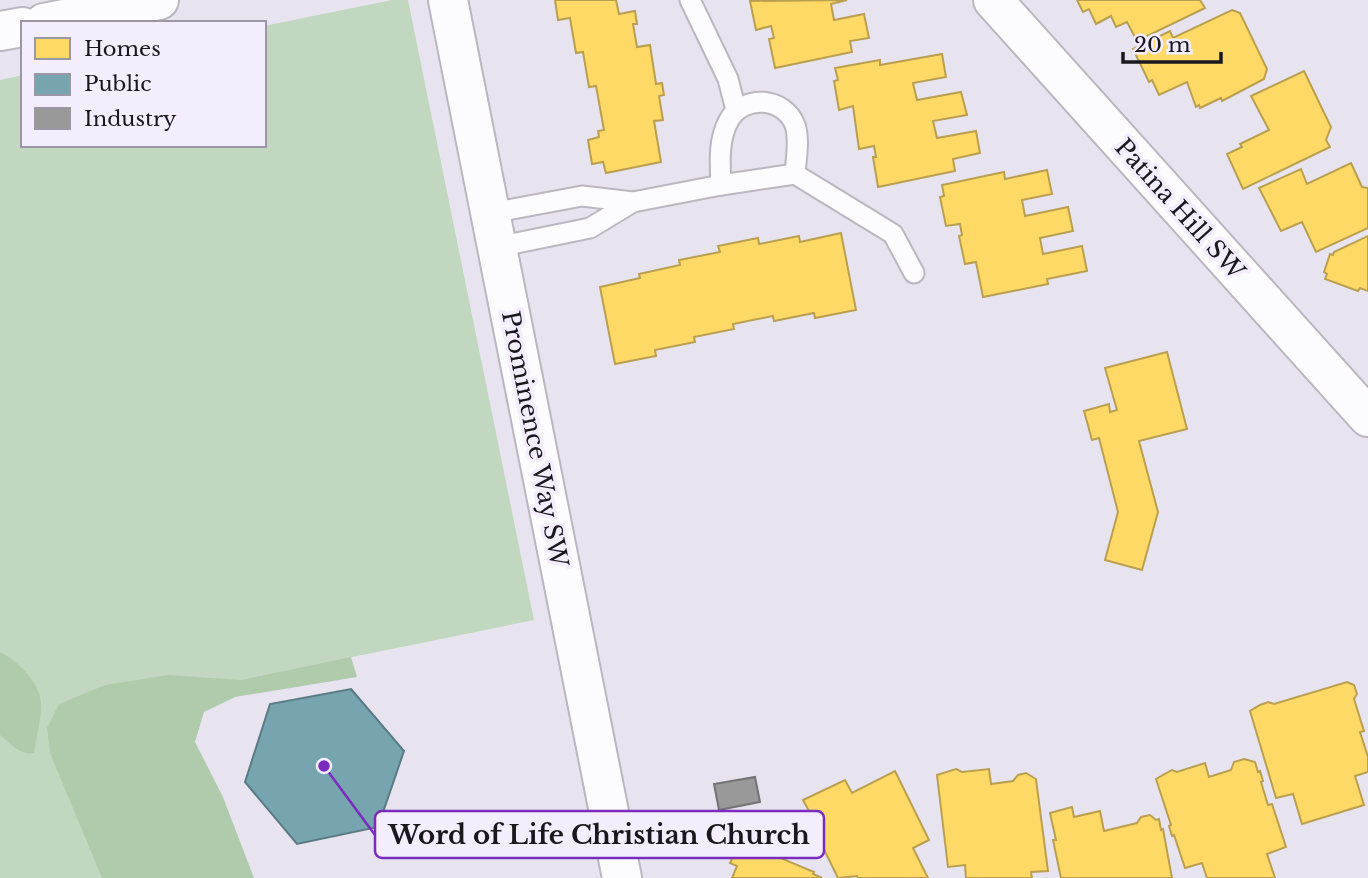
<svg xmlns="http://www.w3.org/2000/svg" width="1368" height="878" viewBox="0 0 1368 878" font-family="'Libre Baskerville',serif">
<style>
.green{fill:#c2d7bf}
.forest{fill:#b0cbac}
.homes{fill:#ffd966;stroke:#ba9f50;stroke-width:2}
.public{fill:#76a5af;stroke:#5a7a84;stroke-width:2}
.industry{fill:#999;stroke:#737274;stroke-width:2}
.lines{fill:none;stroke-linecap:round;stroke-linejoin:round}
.service-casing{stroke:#bab7c0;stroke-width:23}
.minor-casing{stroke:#bab7c0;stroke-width:42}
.service{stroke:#fcfbfd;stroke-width:19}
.minor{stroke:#fcfbfd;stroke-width:38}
.labels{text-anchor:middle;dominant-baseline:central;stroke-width:7;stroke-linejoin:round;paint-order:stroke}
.street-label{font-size:24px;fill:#1a171e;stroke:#f3edfe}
.leader{fill:none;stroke:#7b2cbf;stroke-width:2.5}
.callout-dot{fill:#7b2cbf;stroke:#f3edfe;stroke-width:2.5}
.callout{fill:#f3edfe;stroke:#7b2cbf;stroke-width:2.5}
.callout-label{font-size:26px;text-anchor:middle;font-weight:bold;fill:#1a171e}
</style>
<rect width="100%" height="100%" fill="#e8e4ef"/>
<!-- green -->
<polygon class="green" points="392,0 408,0 534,620 112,706 147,878 0,878 0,80 23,75 23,145 264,145 264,26"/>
<!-- forest -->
<g class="forest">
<path d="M0,652c16,8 40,30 41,50 1,16 -5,35 -7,51 -14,3 -24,-10 -34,-18z"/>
<polygon points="351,657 357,677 235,697 204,712 195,742 223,797 254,878 102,878 50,753 47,728 59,704 105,685 168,675 240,680"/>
</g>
<!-- homes -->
<g class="homes">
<polygon points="555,0 616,0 619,14 635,11 637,24 633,24 637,47 650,45 656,84 662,83 664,95 659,96 663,120 654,121 661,162 606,173 603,162 592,164 588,140 599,137 598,131 604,130 596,86 589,87 583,52 576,53 570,18 558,20"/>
<polygon points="847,0 831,4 834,20 864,14 869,38 850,41 852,52 775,68 769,39 774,38 771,26 756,30 750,1"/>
<polygon points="1077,0 1200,0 1205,8 1137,41 1127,22 1116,27 1111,16 1096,24 1089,9 1083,12"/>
<polygon points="1232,10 1240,13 1267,69 1264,79 1222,101 1221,98 1200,108 1199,105 1196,107 1187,82 1159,95 1152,80 1149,82 1133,49 1170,31 1173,38"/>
<polygon points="942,54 946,77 913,83 917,100 961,92 967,115 933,121 937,138 976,131 980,153 953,159 955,171 878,187 873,157 876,157 874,146 859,149 853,106 839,110 834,81 838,80 835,68 880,60 880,65"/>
<polygon points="1304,71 1331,127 1326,140 1330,147 1243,189 1227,154 1242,147 1240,144 1269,130 1251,96"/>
<polygon points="1351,163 1362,187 1368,188 1368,228 1316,252 1302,222 1281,231 1259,188 1301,169 1307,184"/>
<polygon points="1047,170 1052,194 1022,200 1025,216 1068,207 1073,231 1040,238 1043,254 1082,246 1087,271 1047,279 1048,284 983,297 976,262 965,264 959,236 962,235 960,224 946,226 940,197 944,196 942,185 1004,172 1005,179"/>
<polygon points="841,233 856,310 815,318 814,313 774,321 773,316 733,324 734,329 694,337 695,342 655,350 656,356 615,364 600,287 640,278 639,274 680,265 679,260 720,252 718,246 758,238 759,244 799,236 800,242"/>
<polygon points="1368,236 1368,291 1360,288 1358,291 1325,279 1327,274 1324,272 1330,254 1333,255 1334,252"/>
<polygon points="1167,352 1187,429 1139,441 1158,512 1142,570 1105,560 1118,512 1099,438 1092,440 1084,411 1109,404 1110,412 1117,410 1105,368"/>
<polygon points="1347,682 1354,685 1357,694 1354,699 1364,731 1360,732 1368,757 1368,772 1355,776 1364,805 1302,824 1293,794 1276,798 1250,711 1260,705 1268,702 1274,704"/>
<polygon points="1244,759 1255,762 1258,772 1260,771 1263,781 1261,782 1268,805 1272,804 1286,847 1267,854 1275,878 1207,878 1202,863 1185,868 1174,835 1172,836 1169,826 1171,825 1156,779 1172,770 1177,772 1205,763 1209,777 1231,770 1234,762"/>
<polygon points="956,769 962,772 989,769 991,784 1013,781 1018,775 1026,773 1036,779 1048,871 1031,872 1032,878 966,878 965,865 948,867 937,775"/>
<polygon points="895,771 929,840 913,848 928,878 858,878 857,876 838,878 807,815 810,813 803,800 845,780 852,793"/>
<polygon points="1072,807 1074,817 1100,811 1104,831 1137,823 1141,817 1150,815 1156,820 1159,819 1161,830 1163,829 1172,878 1061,878 1053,840 1056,840 1050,813"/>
<polygon points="740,841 814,872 813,874 822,878 732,878 737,866 730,863"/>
</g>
<!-- public -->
<polygon class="public" points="351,689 404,751 378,827 297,844 245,782 270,704"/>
<!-- industry -->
<polygon class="industry" points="755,777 760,802 719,810 714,784"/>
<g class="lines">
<defs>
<g id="service">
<polyline points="690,0 728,79 736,110"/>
<path d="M721,185c-1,-23 -3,-45 8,-65 15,-26 55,-23 66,5 5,15 1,34 0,49"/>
<polyline points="491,213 582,196 633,202 721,185 795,174 893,234 914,273"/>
<polyline points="497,247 590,228 633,202"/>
</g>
<g id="minor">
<polyline points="448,0 622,878"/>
<polyline points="993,0 1368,417"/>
<polyline points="44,23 159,0"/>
<polyline points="0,31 23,27"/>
</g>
</defs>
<!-- service casing -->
<use href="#service" class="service-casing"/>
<!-- minor casing -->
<use href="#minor" class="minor-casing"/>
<!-- service -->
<use href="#service" class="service"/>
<!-- minor -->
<use href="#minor" class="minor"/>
</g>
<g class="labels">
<!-- street labels -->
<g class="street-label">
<text transform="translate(1180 209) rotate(48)">Patina Hill SW</text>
<text transform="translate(535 439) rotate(79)">Prominence Way SW</text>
</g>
</g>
<!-- callouts -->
<path class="leader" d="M324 766L375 835"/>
<circle class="callout-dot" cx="324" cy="766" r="7"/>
<rect class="callout" x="375" y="811" width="449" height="47" rx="7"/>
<g class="callout-label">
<text x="599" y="844">Word of Life Christian Church</text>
</g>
<!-- legend -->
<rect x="21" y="21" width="245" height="126" fill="#f3edfe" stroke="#9c97a4" stroke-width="2"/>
<rect x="35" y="38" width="35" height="21" fill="#ffd966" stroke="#9c97a4" stroke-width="2"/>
<text x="84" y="56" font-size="21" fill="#1a171e">Homes</text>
<rect x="35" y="74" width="35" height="21" fill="#76a5af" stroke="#9c97a4" stroke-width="2"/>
<text x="84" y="91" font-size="21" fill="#1a171e">Public</text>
<rect x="35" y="108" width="35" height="21" fill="#999999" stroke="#9c97a4" stroke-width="2"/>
<text x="84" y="126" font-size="21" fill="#1a171e">Industry</text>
<!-- scale -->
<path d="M1123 52v10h98v-10" fill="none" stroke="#1a171e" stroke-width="3.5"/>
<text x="1134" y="52" font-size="21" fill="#1a171e" stroke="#f3edfe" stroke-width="5" paint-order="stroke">20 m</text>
</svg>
